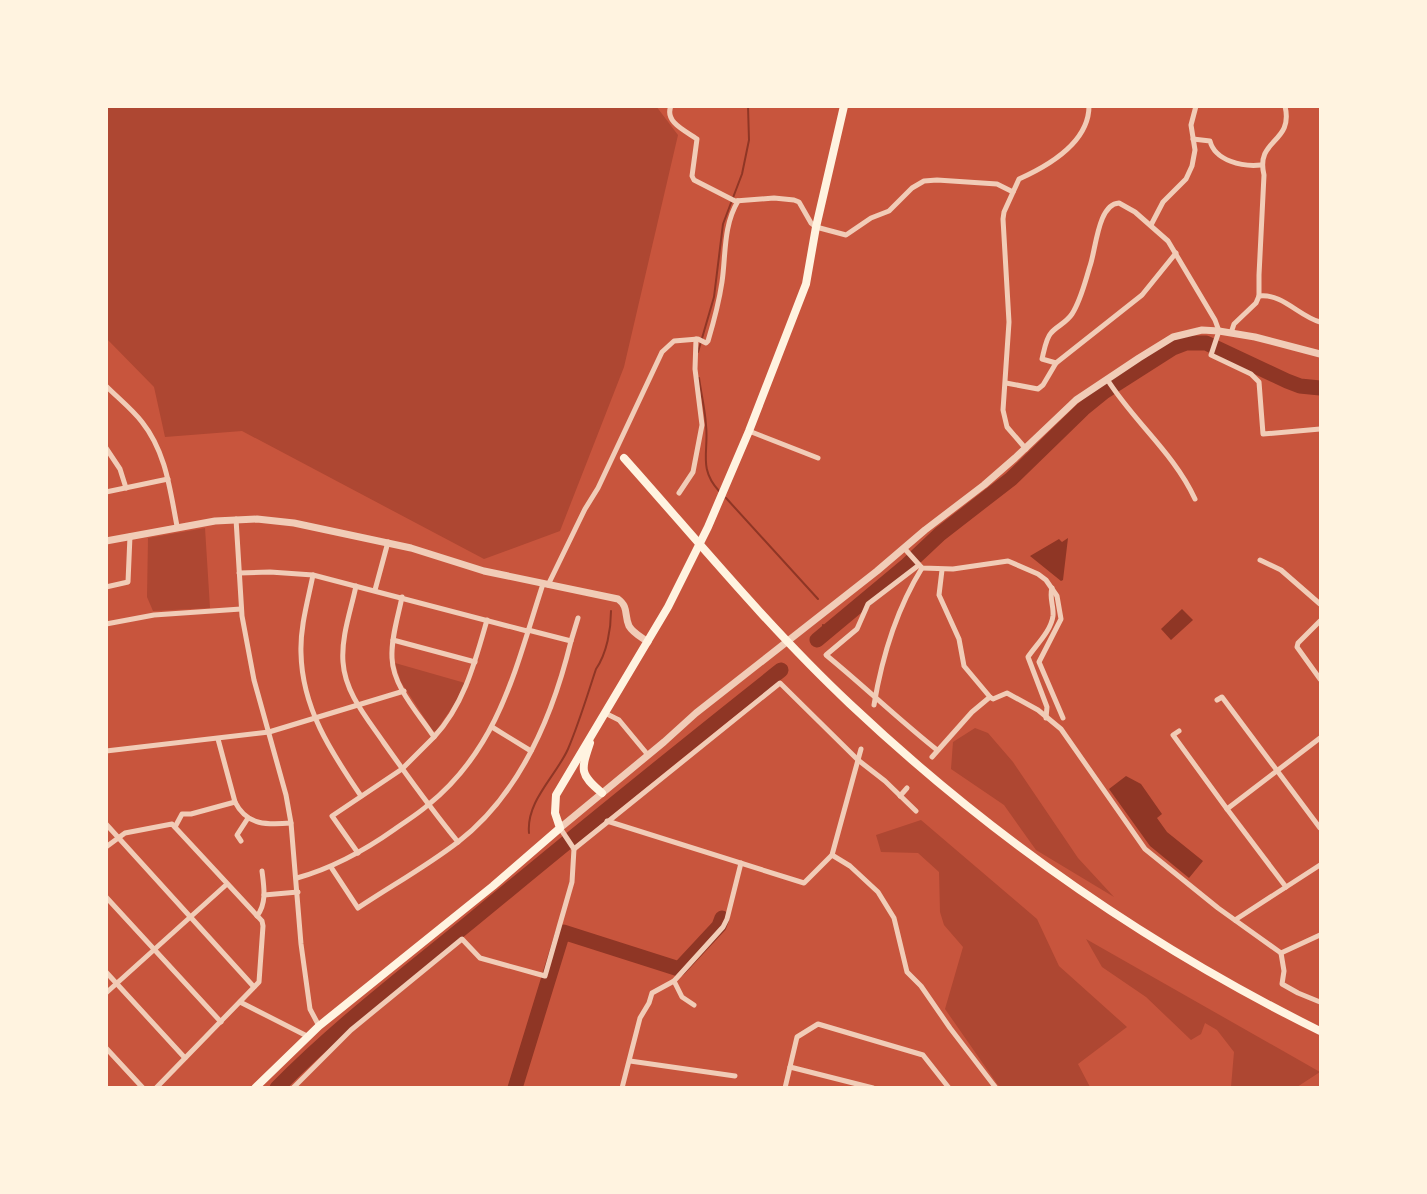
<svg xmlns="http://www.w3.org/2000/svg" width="1427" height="1194" viewBox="0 0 1427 1194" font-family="'Sofia Sans Condensed',sans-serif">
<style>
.green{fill:#ae4732}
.water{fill:#8f3625}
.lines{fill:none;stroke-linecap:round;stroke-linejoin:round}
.stream{stroke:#8f3625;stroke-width:2}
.river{stroke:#8f3625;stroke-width:15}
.minor{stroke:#f1ccb7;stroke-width:5}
.tertiary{stroke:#f1ccb7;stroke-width:7}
.secondary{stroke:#fff3e0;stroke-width:8}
.trunk{stroke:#fff3e0;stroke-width:8}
</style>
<rect width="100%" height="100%" fill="#c8553d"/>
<!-- green -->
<g class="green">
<polygon points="656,106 678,135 624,367 560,531 484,559 242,431 165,437 154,387 107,339 107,107"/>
<polygon points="205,528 210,608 153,611 147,597 148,538"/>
<polygon points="395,663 465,683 455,703 436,731 433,731 401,682"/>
<polygon points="975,728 988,733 1013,762 1078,858 1114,897 1036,850 1004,805 951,769 953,742"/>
<polygon points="921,820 1037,919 1059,966 1127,1027 1078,1064 1090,1087 1001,1087 998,1085 945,1009 963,947 944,925 940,912 939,872 918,853 881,852 876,835"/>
<polygon points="1086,939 1320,1072 1297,1087 1231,1087 1234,1052 1217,1030 1205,1023 1201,1034 1191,1040 1146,997 1102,967"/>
</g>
<!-- water -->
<g class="water">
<polygon points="1068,538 1063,580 1061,581 1030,556 1059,539 1062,542"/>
<polygon points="1182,609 1193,620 1171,640 1161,629"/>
<polygon points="1126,776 1141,784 1162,814 1157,818 1167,832 1203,861 1189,878 1150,846 1109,789"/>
</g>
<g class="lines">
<!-- stream -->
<g class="stream">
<polyline points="698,352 714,297 723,224 742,174 749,140 748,106"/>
<path d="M699,378c2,15 6,31 7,47 3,27 -8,43 13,66"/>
<polyline points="726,498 818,599"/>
<polyline points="823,625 824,633"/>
<path d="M529,833c-3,-32 27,-57 39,-84 11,-26 19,-53 28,-80 11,-16 15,-40 15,-58"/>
</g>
<!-- river -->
<g class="river">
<polyline points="817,640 907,565 940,534 1011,479 1083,409 1104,392 1173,348 1186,343 1206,343 1287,381 1300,386 1320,388"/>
<path d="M277,1088c60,-61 128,-113 193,-166 103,-85 206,-169 311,-252"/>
<polyline points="515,1088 563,932 679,969 719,926 722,918"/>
</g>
<!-- minor -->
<g class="minor">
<path d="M671,106c-7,16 15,25 26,33l-5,37 2,4 41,21 39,-3 20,2 5,2 12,21 5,4 30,8 25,-17 18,-7 23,-23 12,-7 13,-1 60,4 16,8"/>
<path d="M1193,139l17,2c5,20 33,26 51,24"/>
<polyline points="1151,225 1163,202 1186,179 1192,166 1195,150 1191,125 1196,106"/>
<path d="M1259,296c23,-3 41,21 61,26"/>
<path d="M1231,333l3,-9 22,-21 3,-7v-21l5,-100c-9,-37 30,-31 21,-69"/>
<polyline points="1056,363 1142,295 1176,253"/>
<path d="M1107,379c26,42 67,74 88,120"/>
<path d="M1006,383l32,6 5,-4 13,-22 -14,-4c2,-8 4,-21 9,-26 6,-7 15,-10 21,-19 9,-14 13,-32 18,-48 6,-17 8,-62 29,-63l16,9 33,29 47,79 4,11 -8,24 40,19 8,8 4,52 57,-5"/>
<path d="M106,386c12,12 26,23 36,36 24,30 28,68 35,104"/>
<polyline points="749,431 818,458"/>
<polyline points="106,448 120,469 126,488"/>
<path d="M1026,449l-19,-22 -4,-17 6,-88 -6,-103 1,-7 15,-33c29,-13 70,-36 70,-73"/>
<polyline points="106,492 168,479"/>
<polyline points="679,493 693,472 702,425 695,369 696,339"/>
<polyline points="236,519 242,616 254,680 286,795 291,823 301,944 310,1009 319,1026"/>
<polyline points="904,548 922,568 953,569 1008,561 1038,574 1046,580 1057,596 1061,619 1039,662 1063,718"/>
<polyline points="1260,560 1281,570 1320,604"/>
<path d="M919,565l-51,39 -11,25 -31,26c38,31 73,65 111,95"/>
<polyline points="942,570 939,595 959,639 964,666 990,697"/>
<polyline points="239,573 270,572 313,575 527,631"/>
<path d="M313,575c-5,25 -13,52 -12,78 1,55 30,99 60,143"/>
<path d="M548,585l37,-76 13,-21 64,-136 12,-11 24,-2 8,4 2,-2c6,-20 11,-39 14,-59 4,-27 1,-56 16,-81"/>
<path d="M356,586c-5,24 -15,51 -13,76 2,31 24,56 41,81 24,34 48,67 74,99"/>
<polyline points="106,587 128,582 130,536"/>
<polyline points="375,590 388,542"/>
<path d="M402,597c-4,20 -11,41 -10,61 1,29 27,56 42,79 30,-32 41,-75 53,-117"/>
<polyline points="1320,621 1298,643 1297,647 1320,679"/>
<polyline points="106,624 154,615 241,609"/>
<polyline points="393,640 475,662"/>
<polyline points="571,641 578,618"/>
<polyline points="1217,700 1222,697 1320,828"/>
<path d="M874,705c8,-48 22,-95 48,-137"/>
<polyline points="605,713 619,720 648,755"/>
<path d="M1046,718l1,-11 -19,-50c8,-12 23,-26 25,-41 1,-10 -4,-18 -1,-28"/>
<polyline points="492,727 531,751"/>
<polyline points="1179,731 1173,735 1227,809"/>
<polyline points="218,739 235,802"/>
<polyline points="106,751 269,732 404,691"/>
<polyline points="932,757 972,712 990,697 993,699 1007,693 1038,710 1061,729 1145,849 1218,908 1281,953"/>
<polyline points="900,796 907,788"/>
<polyline points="607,821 804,883 832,855 861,749"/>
<polyline points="106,824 254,987"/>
<path d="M175,827l7,-13h9l44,-12c12,24 33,23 56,21"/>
<polyline points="241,841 237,835 248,818"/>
<polyline points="106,847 125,833 172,824 262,921 263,926 259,982 156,1088"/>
<polyline points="574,849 780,683 858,760 885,781 916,811"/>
<polyline points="358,853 332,816 402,769 434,737"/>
<polyline points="832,855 850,866 878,892 894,918 907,972 921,986 950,1028 996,1088"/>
<path d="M331,867l27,41c33,-22 69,-42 100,-66 62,-48 95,-127 113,-201l-43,-11"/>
<path d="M297,878c36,-10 67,-27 98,-49 11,-8 23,-15 33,-24 72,-58 88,-139 115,-221"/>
<polyline points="1286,887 1227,809 1320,738"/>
<polyline points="264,895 298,892"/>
<polyline points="106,897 221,1022"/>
<path d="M257,916c10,-13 7,-29 5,-45"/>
<polyline points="1235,920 1320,865"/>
<polyline points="1281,953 1284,971 1282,984 1298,993 1320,1002"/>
<polyline points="1281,953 1320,935"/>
<polyline points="106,972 185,1058"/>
<polyline points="674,981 682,997 694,1005"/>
<polyline points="106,993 227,884"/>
<polyline points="240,1002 307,1036"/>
<polyline points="106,1048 143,1088"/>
<polyline points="630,1061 735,1076"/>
<polyline points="790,1067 873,1088"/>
<polyline points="293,1088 351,1030 462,939 480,958 545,976 572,882 574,849 560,828"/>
<polyline points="622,1088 640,1018 649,1003 652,993 674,981 723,927 727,919 741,863"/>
<polyline points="785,1088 797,1037 818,1024 923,1055 949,1088"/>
</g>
<!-- tertiary -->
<g class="tertiary">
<path d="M106,541l109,-20 42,-2 37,4 117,25 73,23 134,28c11,8 6,16 11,27 4,7 12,11 19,16"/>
<polyline points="560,828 664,742 696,713 877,571 925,530 984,485 1015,458 1076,400 1139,358 1173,337 1202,330 1219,331 1255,337 1320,354"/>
</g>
<!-- secondary -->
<g class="secondary">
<path d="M590,743c-9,27 -11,31 12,50"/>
<polyline points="255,1088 319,1026 493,886 560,828 555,813 556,795 668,607 708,527 749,431 806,284 816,227 844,106"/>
</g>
<!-- trunk -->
<path class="trunk" d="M624,458c74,83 145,170 226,246 140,132 298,242 470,327"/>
</g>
<!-- border -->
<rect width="1427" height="1194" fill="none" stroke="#fff3e0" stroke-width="216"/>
</svg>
